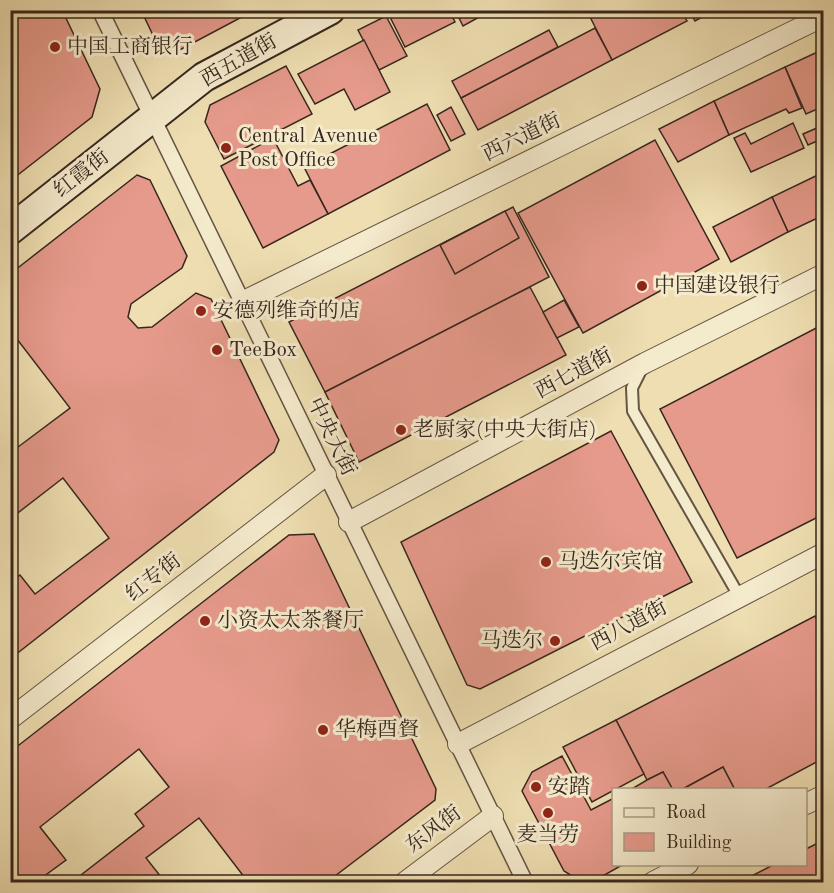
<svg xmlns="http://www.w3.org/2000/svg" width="834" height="893" viewBox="0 0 834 893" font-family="'Old Standard TT','Noto Serif SC',serif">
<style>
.building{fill:#e69a8b;stroke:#37271e;stroke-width:1.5}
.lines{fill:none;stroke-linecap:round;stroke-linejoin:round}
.service-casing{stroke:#655543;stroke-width:14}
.pedestrian-casing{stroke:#655543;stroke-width:18}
.minor-casing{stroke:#655543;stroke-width:22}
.secondary-casing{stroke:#37271e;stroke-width:32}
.service{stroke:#f4eacc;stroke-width:10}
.pedestrian{stroke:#f4eacc;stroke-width:15}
.minor{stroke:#f4eacc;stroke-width:20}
.secondary{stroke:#f4eacc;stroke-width:28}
.poi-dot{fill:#8f2418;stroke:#f4eacc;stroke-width:2}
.labels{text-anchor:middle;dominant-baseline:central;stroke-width:6;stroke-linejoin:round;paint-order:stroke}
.poi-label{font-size:21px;fill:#37271e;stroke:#f4eacc;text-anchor:start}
.street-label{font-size:21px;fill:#37271e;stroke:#f4eacc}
</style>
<rect width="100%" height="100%" fill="#eedeb1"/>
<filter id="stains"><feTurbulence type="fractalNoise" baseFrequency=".00333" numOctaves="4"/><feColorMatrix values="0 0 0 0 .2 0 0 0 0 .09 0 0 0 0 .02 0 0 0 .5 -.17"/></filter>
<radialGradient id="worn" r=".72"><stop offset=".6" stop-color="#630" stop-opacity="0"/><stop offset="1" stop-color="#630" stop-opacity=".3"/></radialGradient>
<!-- building -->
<g class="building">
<polygon points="10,10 62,10 100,89 92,117 10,181"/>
<polygon points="141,10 255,10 174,53 161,52"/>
<polygon points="399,10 449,10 455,22 405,47 389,15"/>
<polygon points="455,10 492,10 463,26"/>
<polygon points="593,10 681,10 687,21 612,60 588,13"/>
<polygon points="689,10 715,10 695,21"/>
<polygon points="386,16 407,56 379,70 358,30"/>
<polygon points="595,28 612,60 478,130 461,98"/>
<polygon points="549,30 558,47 461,98 452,81"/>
<polygon points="364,40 390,92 355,110 344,89 315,104 298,74"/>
<polygon points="824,49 824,106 806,114 785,67"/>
<polygon points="286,66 312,114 224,159 205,122 210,105"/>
<polygon points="785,67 802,108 789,113 786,109 729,135 714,101"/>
<polygon points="714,101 729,135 678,162 659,129"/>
<polygon points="427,104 450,150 328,214 304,167"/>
<polygon points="451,107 465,134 451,141 437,115"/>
<polygon points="793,123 804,148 751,172 734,138 745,133 751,144"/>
<polygon points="824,125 824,138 808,145 803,134"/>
<polygon points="273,138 298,186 310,180 328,214 263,248 221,166"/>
<polygon points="655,140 719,259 583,333 518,213"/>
<polygon points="824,172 824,215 788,232 772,197"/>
<polygon points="137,175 150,180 187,256 182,268 131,304 128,317 138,328 152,327 196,293 211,299 279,440 274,452 10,659 10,583 20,575 35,594 109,538 63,478 10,519 10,453 70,408 10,330 10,274"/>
<polygon points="772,197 788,232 731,262 713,227"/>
<polygon points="513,207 549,277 325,392 289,322"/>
<polygon points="505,211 519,238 455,274 440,245"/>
<polygon points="530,287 566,355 359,462 325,392"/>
<polygon points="564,300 579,327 557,338 543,312"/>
<polygon points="824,324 824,514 737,558 660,409"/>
<polygon points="611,431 692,582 480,689 467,685 401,542"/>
<polygon points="314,534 436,789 435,800 327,882 248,882 199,818 146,858 165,882 72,882 144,826 135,814 169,787 139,749 40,827 66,860 36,882 24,882 10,866 10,752 289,535"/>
<polygon points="815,616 824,633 824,758 764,790 735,790 723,767 681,790 673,790 663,772 647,780 616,720"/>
<polygon points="616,720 644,774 592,802 563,747"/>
<polygon points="562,756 591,810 614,798 614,864 624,864 594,881 580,881 564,871 522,791 532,772"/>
<polygon points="723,767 735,790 681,790"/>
<polygon points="663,772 673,790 630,790 647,780"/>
<polygon points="824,840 824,882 740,882 775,864 806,864 806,849"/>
</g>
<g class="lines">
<defs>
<polyline id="service" points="643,366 632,388 633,411 739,596"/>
<polyline id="pedestrian" points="100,10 525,882"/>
<g id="minor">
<polyline points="242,302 824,16"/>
<polyline points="349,522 645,363 824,274"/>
<polyline points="10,719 326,475"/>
<polyline points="458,744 824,553"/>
<polyline points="806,804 824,795"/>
<polyline points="405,882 493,816"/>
<polyline points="653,882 688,864"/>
</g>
<polyline id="secondary" points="10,230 204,77 330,10"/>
</defs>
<!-- service casing -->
<use href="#service" class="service-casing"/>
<!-- pedestrian casing -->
<use href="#pedestrian" class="pedestrian-casing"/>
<!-- minor casing -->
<use href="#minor" class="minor-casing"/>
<!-- secondary casing -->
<use href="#secondary" class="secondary-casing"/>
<!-- service -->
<use href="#service" class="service"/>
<!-- pedestrian -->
<use href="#pedestrian" class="pedestrian"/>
<!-- minor -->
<use href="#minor" class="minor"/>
<!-- secondary -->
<use href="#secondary" class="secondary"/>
</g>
<!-- markers -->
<g class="poi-dot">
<circle cx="55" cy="47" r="6"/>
<circle cx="226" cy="148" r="6"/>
<circle cx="642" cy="286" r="6"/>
<circle cx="201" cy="311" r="6"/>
<circle cx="217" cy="350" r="6"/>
<circle cx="401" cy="430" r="6"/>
<circle cx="546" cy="562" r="6"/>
<circle cx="205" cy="621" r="6"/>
<circle cx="555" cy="641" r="6"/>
<circle cx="323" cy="730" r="6"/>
<circle cx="536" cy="787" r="6"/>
<circle cx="548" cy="813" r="6"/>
</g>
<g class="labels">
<!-- poi labels -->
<g class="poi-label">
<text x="67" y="47">中国工商银行</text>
<text x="238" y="136">Central Avenue<tspan x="238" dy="24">Post Office</tspan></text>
<text x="654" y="286">中国建设银行</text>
<text x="213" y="311">安德列维奇的店</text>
<text x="229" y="350">TeeBox</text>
<text x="413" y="430">老厨家(中央大街店)</text>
<text x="558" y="562">马迭尔宾馆</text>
<text x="217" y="621">小资太太茶餐厅</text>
<text x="543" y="641" text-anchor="end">马迭尔</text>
<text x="335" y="730">华梅酉䝳</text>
<text x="548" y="787">安踏</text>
<text x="548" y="835" text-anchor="middle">麦当劳</text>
</g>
<!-- street labels -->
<g class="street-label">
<text transform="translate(239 61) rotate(-30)">西五道街</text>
<text transform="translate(522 138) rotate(-26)">西六道街</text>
<text transform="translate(82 174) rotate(-38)">红霞街</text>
<text transform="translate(574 374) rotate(-28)">西七道街</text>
<text transform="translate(331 437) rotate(64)">中央大街</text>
<text transform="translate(154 578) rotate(-38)">红专街</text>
<text transform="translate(629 626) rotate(-28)">西八道街</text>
<text transform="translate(434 830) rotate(-37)">东风街</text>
</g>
</g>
<!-- margin -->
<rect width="834" height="893" fill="none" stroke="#eedeb1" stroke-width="36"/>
<rect x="12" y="12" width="810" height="869" fill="none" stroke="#37271e" stroke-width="3"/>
<rect x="18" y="18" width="798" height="857" fill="none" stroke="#37271e" stroke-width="1.5"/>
<!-- legend -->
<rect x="612" y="788" width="195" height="78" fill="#f4eacc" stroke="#a89c86" stroke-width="1.5"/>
<rect x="624" y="808" width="30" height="9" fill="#f4eacc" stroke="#a89c86" stroke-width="1.5"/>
<text x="666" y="818" font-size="18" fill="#37271e">Road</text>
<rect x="624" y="833" width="30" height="18" fill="#e69a8b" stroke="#a89c86" stroke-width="1.5"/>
<text x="666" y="848" font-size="18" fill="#37271e">Building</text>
<rect width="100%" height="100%" filter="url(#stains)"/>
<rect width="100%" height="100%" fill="url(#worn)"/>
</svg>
